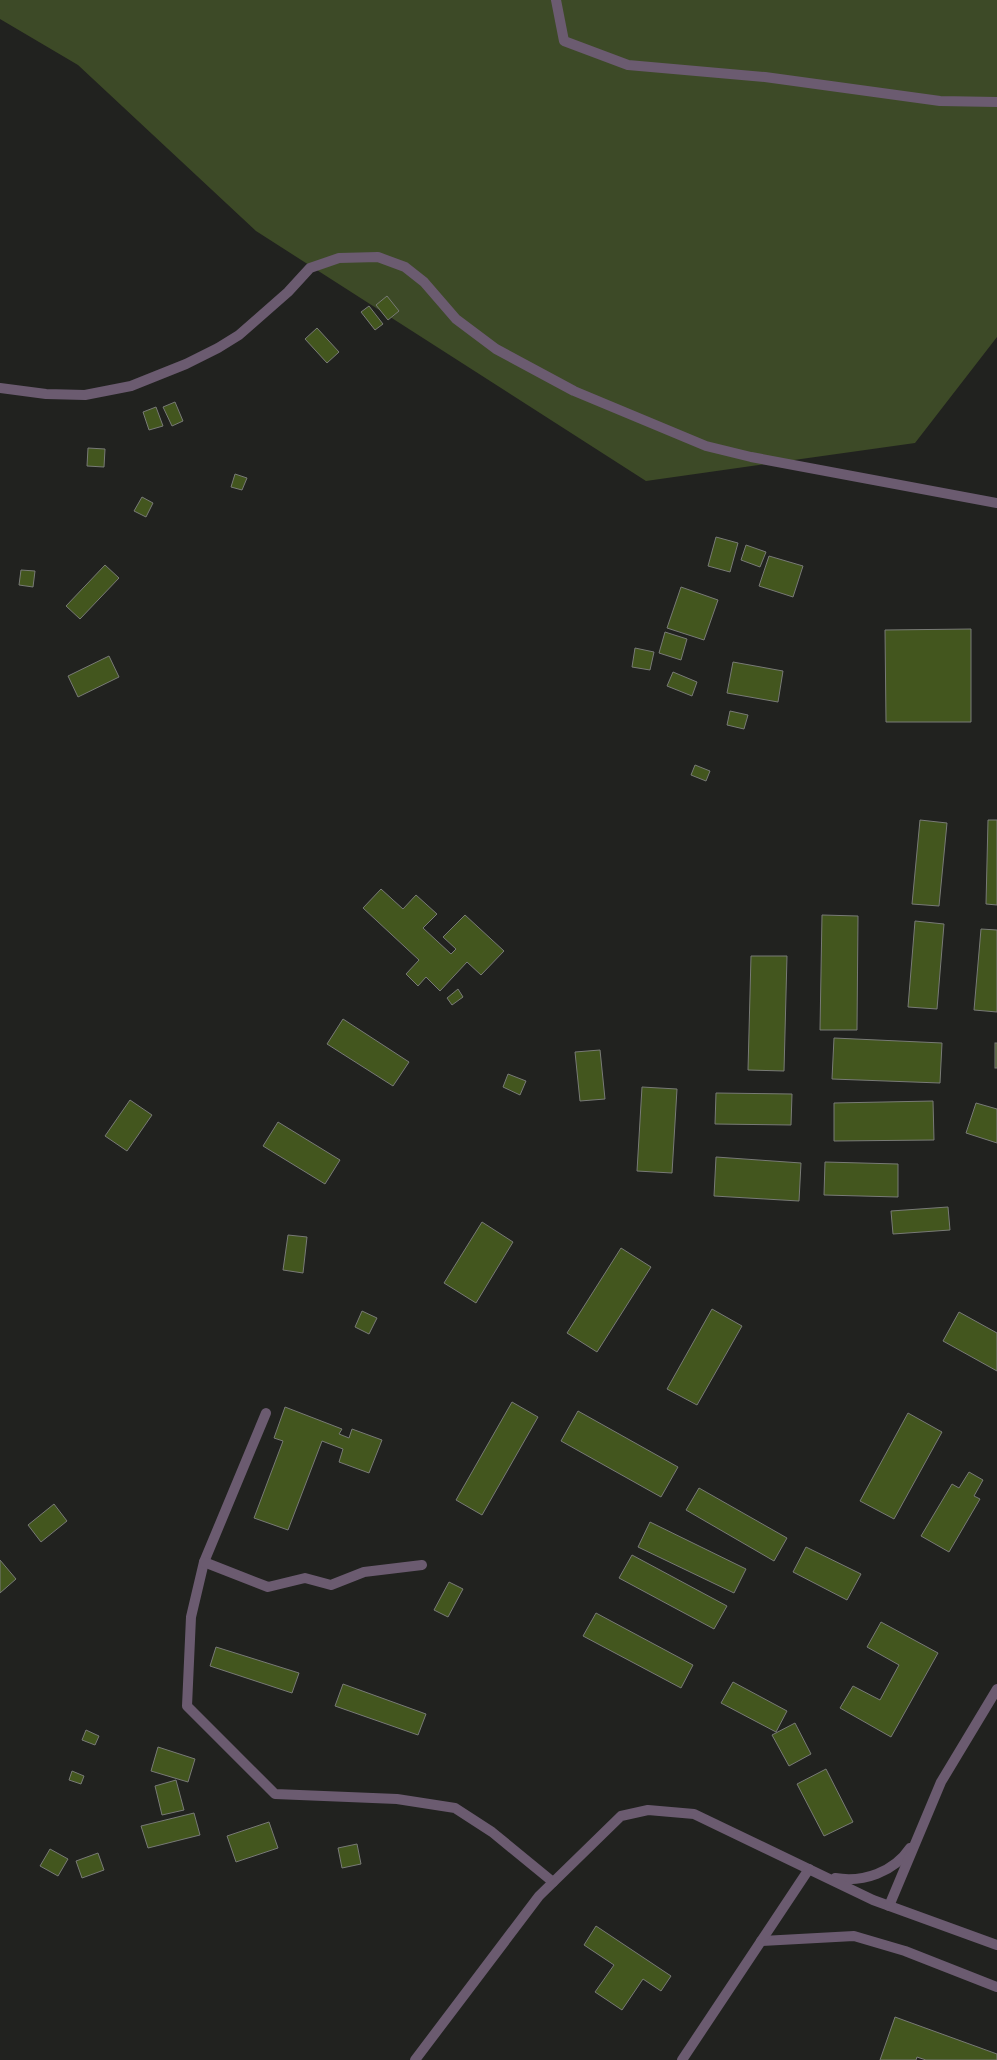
<svg xmlns="http://www.w3.org/2000/svg" width="997" height="2060" viewBox="0 0 997 2060" font-family="'Libre Baskerville',serif">
<style>
.green{fill:#3d4a27}
.building{fill:#43561e;stroke:#787a76}
.lines{fill:none;stroke-linecap:round;stroke-linejoin:round}
.street{stroke:#6b5b70;stroke-width:10}
</style>
<rect width="100%" height="100%" fill="#21221f"/>
<!-- green -->
<polygon class="green" points="0,0 997,0 997,337 915,443 646,481 256,231 78,65 0,19"/>
<!-- building -->
<g class="building">
<polygon points="387,296 399,311 388,320 376,305"/>
<polygon points="369,306 383,324 375,330 361,312"/>
<polygon points="317,328 339,352 327,363 305,339"/>
<polygon points="175,402 183,421 172,426 163,407"/>
<polygon points="156,407 163,426 149,430 143,412"/>
<polygon points="88,448 105,449 104,467 87,466"/>
<polygon points="235,474 247,478 242,490 231,487"/>
<polygon points="142,497 153,503 146,517 134,511"/>
<polygon points="716,537 738,543 730,572 708,566"/>
<polygon points="746,545 766,552 760,567 741,560"/>
<polygon points="769,556 803,566 793,597 759,586"/>
<polygon points="105,565 119,578 80,619 66,606"/>
<polygon points="21,570 35,571 33,587 19,585"/>
<polygon points="681,587 718,600 704,640 667,628"/>
<polygon points="971,629 971,722 886,722 885,630"/>
<polygon points="665,632 687,639 681,660 659,653"/>
<polygon points="635,648 654,652 650,670 632,667"/>
<polygon points="109,656 119,677 78,697 68,676"/>
<polygon points="733,662 783,671 778,702 727,693"/>
<polygon points="673,672 697,682 692,696 667,686"/>
<polygon points="730,711 748,715 744,729 727,725"/>
<polygon points="695,765 710,771 706,781 691,775"/>
<polygon points="920,820 947,823 939,906 912,904"/>
<polygon points="988,820 997,820 997,905 986,904"/>
<polygon points="381,889 403,909 416,895 437,914 423,928 451,954 456,949 443,937 465,915 504,951 481,975 467,962 440,991 426,977 418,986 406,974 419,960 363,908"/>
<polygon points="822,915 858,916 857,1030 820,1030"/>
<polygon points="915,921 944,924 937,1009 908,1007"/>
<polygon points="981,929 997,930 997,1012 974,1010"/>
<polygon points="751,956 787,956 784,1071 748,1070"/>
<polygon points="458,989 463,997 452,1005 447,998"/>
<polygon points="343,1019 409,1062 393,1086 327,1044"/>
<polygon points="834,1038 942,1043 940,1083 832,1079"/>
<rect x="995" y="1043" width="2" height="25"/>
<polygon points="600,1050 605,1099 580,1101 575,1052"/>
<polygon points="508,1074 526,1081 520,1095 503,1087"/>
<polygon points="642,1087 677,1089 672,1173 637,1171"/>
<polygon points="716,1093 792,1094 791,1125 715,1124"/>
<polygon points="130,1100 152,1115 127,1151 105,1136"/>
<polygon points="933,1101 934,1140 834,1141 834,1103"/>
<polygon points="976,1103 997,1109 997,1143 966,1133"/>
<polygon points="278,1122 340,1160 325,1184 263,1146"/>
<polygon points="716,1157 801,1163 799,1201 714,1196"/>
<polygon points="825,1162 898,1164 898,1197 824,1195"/>
<polygon points="948,1207 950,1230 893,1234 891,1211"/>
<polygon points="482,1222 513,1242 476,1303 444,1283"/>
<polygon points="288,1235 307,1237 303,1273 283,1270"/>
<polygon points="621,1248 651,1267 597,1352 567,1333"/>
<polygon points="712,1309 742,1326 697,1405 667,1389"/>
<polygon points="362,1311 377,1318 369,1334 355,1327"/>
<polygon points="959,1312 997,1333 997,1371 943,1341"/>
<polygon points="512,1402 538,1417 482,1515 456,1500"/>
<polygon points="285,1407 342,1429 339,1434 349,1438 352,1429 382,1440 369,1473 339,1462 343,1449 322,1441 288,1530 254,1518 283,1441 274,1438"/>
<polygon points="578,1411 678,1467 661,1497 561,1441"/>
<polygon points="908,1413 942,1432 894,1519 860,1501"/>
<polygon points="969,1472 983,1480 974,1496 980,1499 949,1552 921,1536 952,1484 959,1488"/>
<polygon points="699,1488 787,1538 774,1561 686,1510"/>
<polygon points="54,1504 67,1521 41,1542 28,1525"/>
<polygon points="650,1522 746,1569 734,1593 638,1547"/>
<polygon points="806,1547 861,1574 847,1600 793,1572"/>
<polygon points="632,1555 727,1606 714,1629 619,1578"/>
<polygon points="0,1560 16,1579 0,1593"/>
<polygon points="449,1582 463,1589 448,1617 434,1610"/>
<polygon points="596,1613 693,1665 681,1688 583,1636"/>
<polygon points="881,1622 938,1653 891,1737 840,1708 853,1686 880,1700 899,1665 867,1647"/>
<polygon points="216,1647 299,1673 292,1693 210,1666"/>
<polygon points="733,1682 787,1711 776,1732 721,1703"/>
<polygon points="343,1684 426,1714 418,1735 335,1706"/>
<polygon points="795,1723 811,1754 789,1766 772,1735"/>
<polygon points="86,1730 99,1736 95,1745 82,1740"/>
<polygon points="158,1747 195,1759 188,1782 151,1771"/>
<polygon points="826,1769 853,1822 824,1836 797,1784"/>
<polygon points="72,1771 84,1776 81,1784 69,1780"/>
<polygon points="176,1780 184,1810 162,1815 155,1786"/>
<polygon points="194,1813 200,1835 148,1848 141,1826"/>
<polygon points="269,1822 278,1848 236,1862 227,1836"/>
<polygon points="357,1844 361,1864 342,1868 338,1848"/>
<polygon points="50,1849 68,1859 58,1876 40,1866"/>
<polygon points="98,1853 104,1870 82,1878 76,1861"/>
<polygon points="596,1926 671,1976 661,1991 643,1979 622,2010 595,1992 614,1965 584,1945"/>
<polygon points="895,2017 997,2054 997,2060 926,2060 917,2057 916,2060 880,2060"/>
</g>
<g class="lines">
<!-- street -->
<g class="street">
<polyline points="556,0 564,41 628,65 765,77 940,101 997,102"/>
<polyline points="0,388 46,394 85,395 131,386 186,364 218,348 239,335 288,292 310,268 339,258 378,257 405,267 424,282 456,319 496,349 574,391 706,446 751,457 997,503"/>
<polyline points="266,1413 204,1562 191,1617 187,1706 275,1794 397,1799 455,1808 492,1832 553,1882"/>
<polyline points="204,1562 268,1587 305,1578 331,1585 364,1572 422,1565"/>
<path d="M835,1878c28,5 59,-6 75,-30"/>
<polyline points="889,1906 941,1782 997,1689"/>
<polyline points="761,1941 854,1936 905,1951 997,1987"/>
<polyline points="415,2060 539,1896 621,1816 648,1810 694,1814 873,1900 997,1945"/>
<polyline points="682,2060 809,1869"/>
</g>
</g>
</svg>
